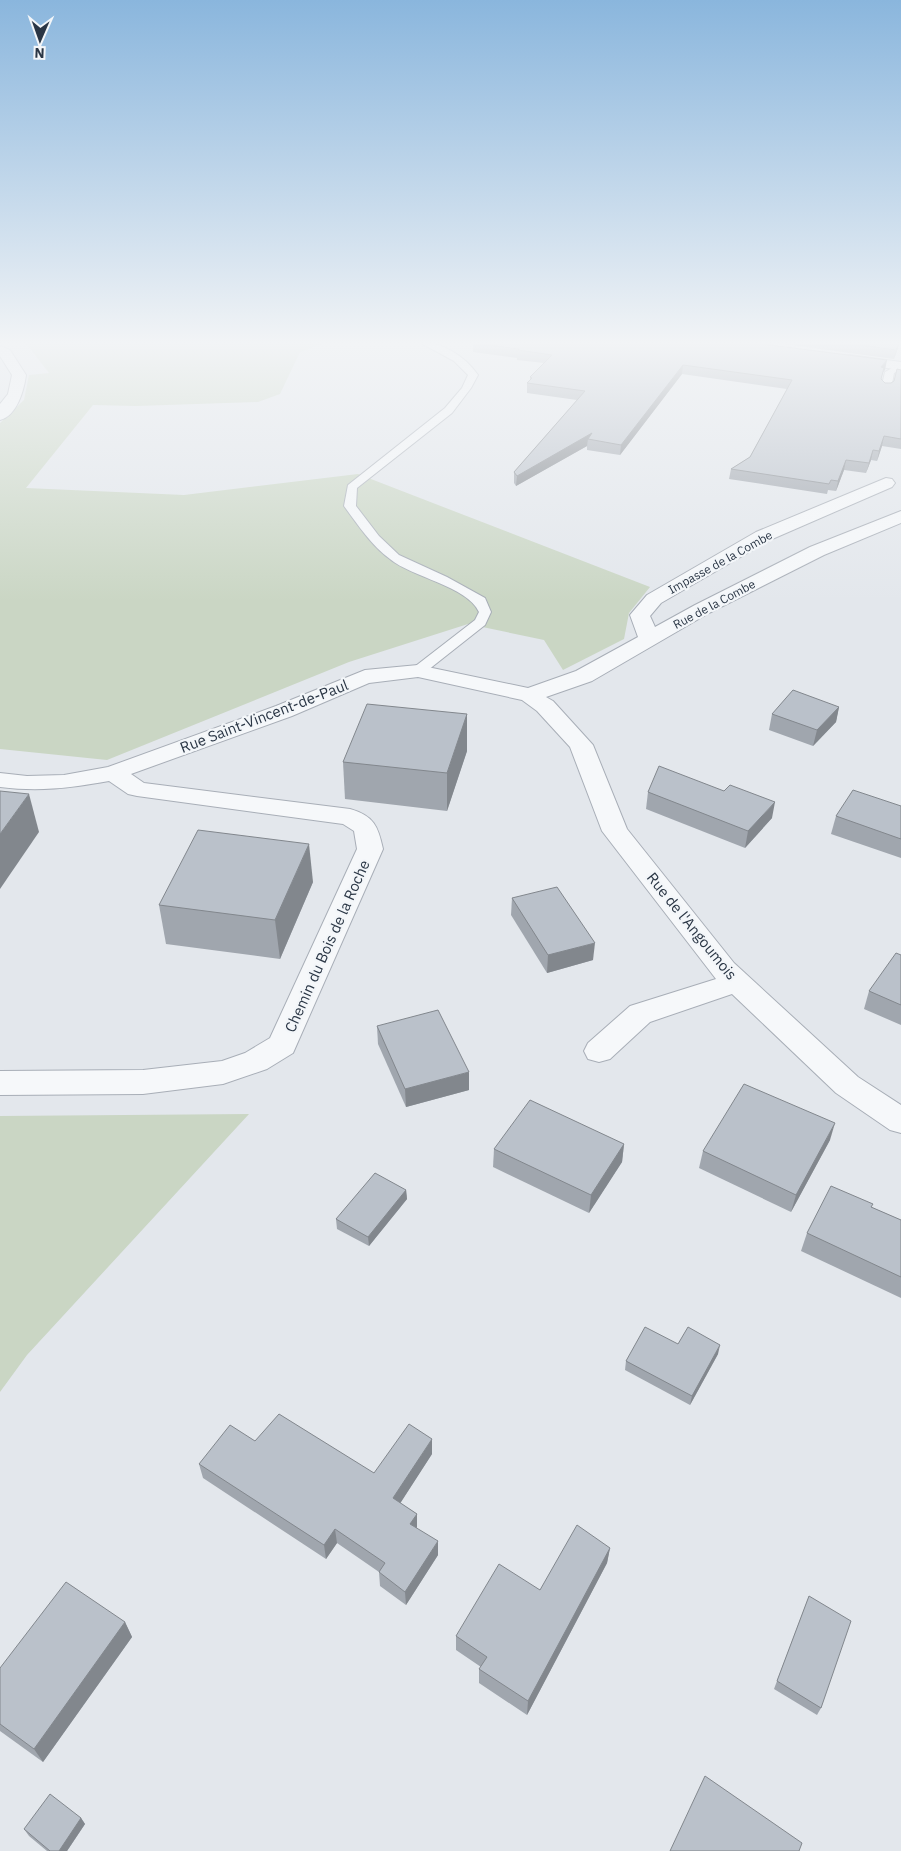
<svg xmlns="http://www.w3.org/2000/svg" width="901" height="1851" viewBox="0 0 901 1851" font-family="'IBM Plex Sans',sans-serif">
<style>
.green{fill:#cad6c4}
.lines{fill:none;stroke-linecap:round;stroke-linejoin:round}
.lane-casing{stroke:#a8aeb7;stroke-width:2}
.street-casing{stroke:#a8aeb7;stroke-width:2}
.lane{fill:#f6f8fa;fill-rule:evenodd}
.street{fill:#f6f8fa;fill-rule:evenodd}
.wall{fill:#a0a6ae}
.shaded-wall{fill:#82878d}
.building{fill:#bac1ca;stroke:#82878d}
.labels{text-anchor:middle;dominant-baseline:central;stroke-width:4.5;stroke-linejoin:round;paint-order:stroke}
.far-street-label{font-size:12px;fill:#2a3645;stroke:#f3f6f9}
.street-label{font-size:15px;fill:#2a3645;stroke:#f3f6f9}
</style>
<rect width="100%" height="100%" fill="#e3e7ec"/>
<!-- green -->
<g class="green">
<polygon points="25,342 328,342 300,352 280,394 258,402 136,406 93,405 26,488 184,495 358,474 650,587 629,613 624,639 563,670 544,640 468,624 349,662 107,760 0,749 0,423 24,400 29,375 49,373"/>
<polygon points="249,1114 27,1355 0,1392 0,1116"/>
</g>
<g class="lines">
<defs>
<g id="lane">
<path d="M419,342c23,0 46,14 59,33l-7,13 -19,25 -95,75 -1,18 23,30 20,19 48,22 38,21 6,14 -6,13 -62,49 -5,1 -7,-4 2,-3 62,-48 4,-8c-12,-26 -68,-35 -89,-53 -19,-14 -32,-34 -46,-53l4,-21 97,-77 17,-20 6,-13 -14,-14z"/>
<polygon points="901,363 901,370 894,373 891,389 889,391 883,391 881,389 885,372"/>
</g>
<g id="street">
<path d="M0,346l10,4 16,25c-2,15 -9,41 -26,45v-16l8,-10 4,-19 -12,-19z"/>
<polygon points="850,355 901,362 901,370 845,362 843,359 845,356"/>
<path d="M886,478l6,1 3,4 -3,4 -122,53 -109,63 -11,13 5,11 40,-22 115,-58 91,-36v12l-77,32 -115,58 -117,68 -46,16 7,4 40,44 34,84 107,134 124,114 43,28v28l-11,-3 -54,-37 -104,-99 -82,28 -40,37 -11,3 -11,-3 -4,-8 4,-8 42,-37 86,-27 -114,-148 -32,-84 -33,-36 -15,-11 -104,-23 -49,6 -77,33 -161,58 13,9 206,26c24,7 28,17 33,40l-90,204 -26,16 -44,15 -80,10 -143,1v-24l143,-1 79,-9 23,-8 25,-15 87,-189 -3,-18 -11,-7 -206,-28 -9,-2 -19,-13c-40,7 -69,11 -109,6v-14l27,3 37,-1 44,-8 168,-61 89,-36 53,-5 110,23 48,-17 62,-34 -8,-22 17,-20 109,-63z"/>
</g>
</defs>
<!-- lane casing -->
<use href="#lane" class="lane-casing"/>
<!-- street casing -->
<use href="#street" class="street-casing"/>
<!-- lane -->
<use href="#lane" class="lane"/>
<!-- street -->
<use href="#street" class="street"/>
</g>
<!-- wall -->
<g class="wall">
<polygon points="769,342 900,342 894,359"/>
<polygon points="473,343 525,343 885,370 883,372 881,379 885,383 891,383 894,381 901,370 901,449 882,446 877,461 871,460 866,473 844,470 836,491 828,490 827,494 729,479 731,469 750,457 787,389 682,374 620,455 587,450 587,446 516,486 514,483 514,472 577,400 527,393 527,383 530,381 530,377 544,363 517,360 517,358 473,352"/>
<polygon points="839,707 836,722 813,746 769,730 772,714"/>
<polygon points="467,714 467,751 447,811 345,799 343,762"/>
<polygon points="648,792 772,818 745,848 646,809"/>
<polygon points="901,806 901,858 831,834 836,816"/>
<polygon points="313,882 280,959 166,944 159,905"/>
<polygon points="512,898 593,960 547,973 511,915"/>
<polygon points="901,955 901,1025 864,1009 869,991"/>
<polygon points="377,1026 469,1090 406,1107 378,1044"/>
<polygon points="830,1140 791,1212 699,1168 703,1151"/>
<polygon points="624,1144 622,1162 589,1213 493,1167 494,1149"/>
<polygon points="406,1190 407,1199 369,1246 337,1229 336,1219"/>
<polygon points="871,1207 901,1220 901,1298 801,1251 807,1233"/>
<polygon points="678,1344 718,1354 690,1405 625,1370 626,1361"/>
<polygon points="255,1441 374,1473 432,1454 400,1503 417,1514 417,1528 438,1555 406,1605 380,1586 379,1572 337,1543 326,1559 203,1478 199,1464"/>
<polygon points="610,1548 607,1563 527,1715 479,1683 479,1669 481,1667 456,1650 456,1636 540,1590"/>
<polygon points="809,1596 821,1708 817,1715 774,1689"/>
<polygon points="125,1622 132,1637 43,1762 0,1731 0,1668"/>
<polygon points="81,1818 85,1824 67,1851 47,1851 29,1836 24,1829"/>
</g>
<!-- shaded-wall -->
<g class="shaded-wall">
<polygon points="899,342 900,342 894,359 896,350"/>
<polygon points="887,360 885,370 883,372 881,367"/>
<polygon points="683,365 682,374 620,455 621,445"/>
<polygon points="592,433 588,439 587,446 516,486 517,476"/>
<polygon points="884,436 882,446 877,461 879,451"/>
<polygon points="873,450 871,460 866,473 869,463"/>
<polygon points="846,460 844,470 836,491 838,481"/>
<polygon points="839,707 836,722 813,746 817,730"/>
<polygon points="467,714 467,751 447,811 447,773"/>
<polygon points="29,794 39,832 0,889 0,834"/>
<polygon points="775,802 772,818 745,848 748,831"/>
<polygon points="309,844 313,882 280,959 275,920"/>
<polygon points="595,943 593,960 547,973 548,955"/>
<polygon points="469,1072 469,1090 406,1107 405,1089"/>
<polygon points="835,1123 830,1140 791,1212 796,1195"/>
<polygon points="624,1144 622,1162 589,1213 591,1195"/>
<polygon points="406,1190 407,1199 369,1246 368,1237"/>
<polygon points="720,1345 718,1354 690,1405 692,1396"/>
<polygon points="432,1439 432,1454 394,1513 393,1498"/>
<polygon points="417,1514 417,1528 410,1524"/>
<polygon points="335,1529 337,1543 326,1559 324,1545"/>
<polygon points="438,1541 438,1555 406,1605 405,1592"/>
<polygon points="610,1548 607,1563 527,1715 528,1701"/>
<polygon points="125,1622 132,1637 43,1762 34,1749"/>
<polygon points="81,1818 85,1824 67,1851 59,1851"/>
</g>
<!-- building -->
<g class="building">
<polygon points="524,342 525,343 530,342 746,342 887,360 881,367 884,368 881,379 885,383 891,383 894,381 897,369 901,370 901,439 884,436 879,451 873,450 869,463 846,460 838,481 831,480 829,484 731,469 750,457 792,380 683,365 621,445 588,439 592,433 517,476 514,472 585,391 527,383 532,378 530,377 552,355 518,350 519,349 473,343"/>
<polygon points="840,342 899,342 896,350"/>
<polygon points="793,690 839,707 817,730 772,714"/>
<polygon points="367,704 467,714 447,773 343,762"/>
<polygon points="659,766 724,791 730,785 775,802 748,831 648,792"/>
<polygon points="853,790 901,806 901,839 836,816"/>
<polygon points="0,791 29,794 0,834"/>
<polygon points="198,830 309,844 275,920 159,905"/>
<polygon points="557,887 595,943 548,955 512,898"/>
<polygon points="896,953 901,955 901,1005 869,991"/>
<polygon points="438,1010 469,1072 405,1089 377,1026"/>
<polygon points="744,1084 835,1123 796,1195 703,1151"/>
<polygon points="530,1100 624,1144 591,1195 494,1149"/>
<polygon points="375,1173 406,1190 368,1237 336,1219"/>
<polygon points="831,1186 873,1204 871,1207 901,1220 901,1277 807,1233"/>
<polygon points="645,1327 678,1344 688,1327 720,1345 692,1396 626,1361"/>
<polygon points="279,1414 374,1473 409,1424 432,1439 393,1498 417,1514 410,1524 438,1541 405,1592 379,1572 385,1563 335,1529 324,1545 199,1464 230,1425 255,1441"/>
<polygon points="577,1525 610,1548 528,1701 479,1669 487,1657 456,1636 499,1564 540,1590"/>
<polygon points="66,1582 125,1622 34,1749 0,1724 0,1668"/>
<polygon points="809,1596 851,1621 821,1708 777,1681"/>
<polygon points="705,1776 802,1843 799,1851 670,1851"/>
<polygon points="50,1794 81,1818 59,1851 50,1851 24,1829"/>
</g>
<!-- sky -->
<linearGradient id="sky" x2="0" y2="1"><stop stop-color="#8ab6dd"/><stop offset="0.57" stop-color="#f2f4f6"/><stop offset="1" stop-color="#f2f4f6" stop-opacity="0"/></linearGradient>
<rect width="901" height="602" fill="url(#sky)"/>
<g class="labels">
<!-- far-street labels -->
<g class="far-street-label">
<text transform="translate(720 562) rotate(-29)">Impasse de la Combe</text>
<text transform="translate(714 604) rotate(-28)">Rue de la Combe</text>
</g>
<!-- street labels -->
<g class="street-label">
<text transform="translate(264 716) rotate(-21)">Rue Saint-Vincent-de-Paul</text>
<text transform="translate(692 926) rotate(51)">Rue de l'Angoumois</text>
<text transform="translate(327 946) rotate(-66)">Chemin du Bois de la Roche</text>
</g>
</g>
<!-- north arrow -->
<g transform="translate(40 40) rotate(182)" stroke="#f3f6f9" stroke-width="4" paint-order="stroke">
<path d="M0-4L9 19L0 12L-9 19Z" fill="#2a3645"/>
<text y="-8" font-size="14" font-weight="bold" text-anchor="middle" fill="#2a3645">N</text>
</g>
</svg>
